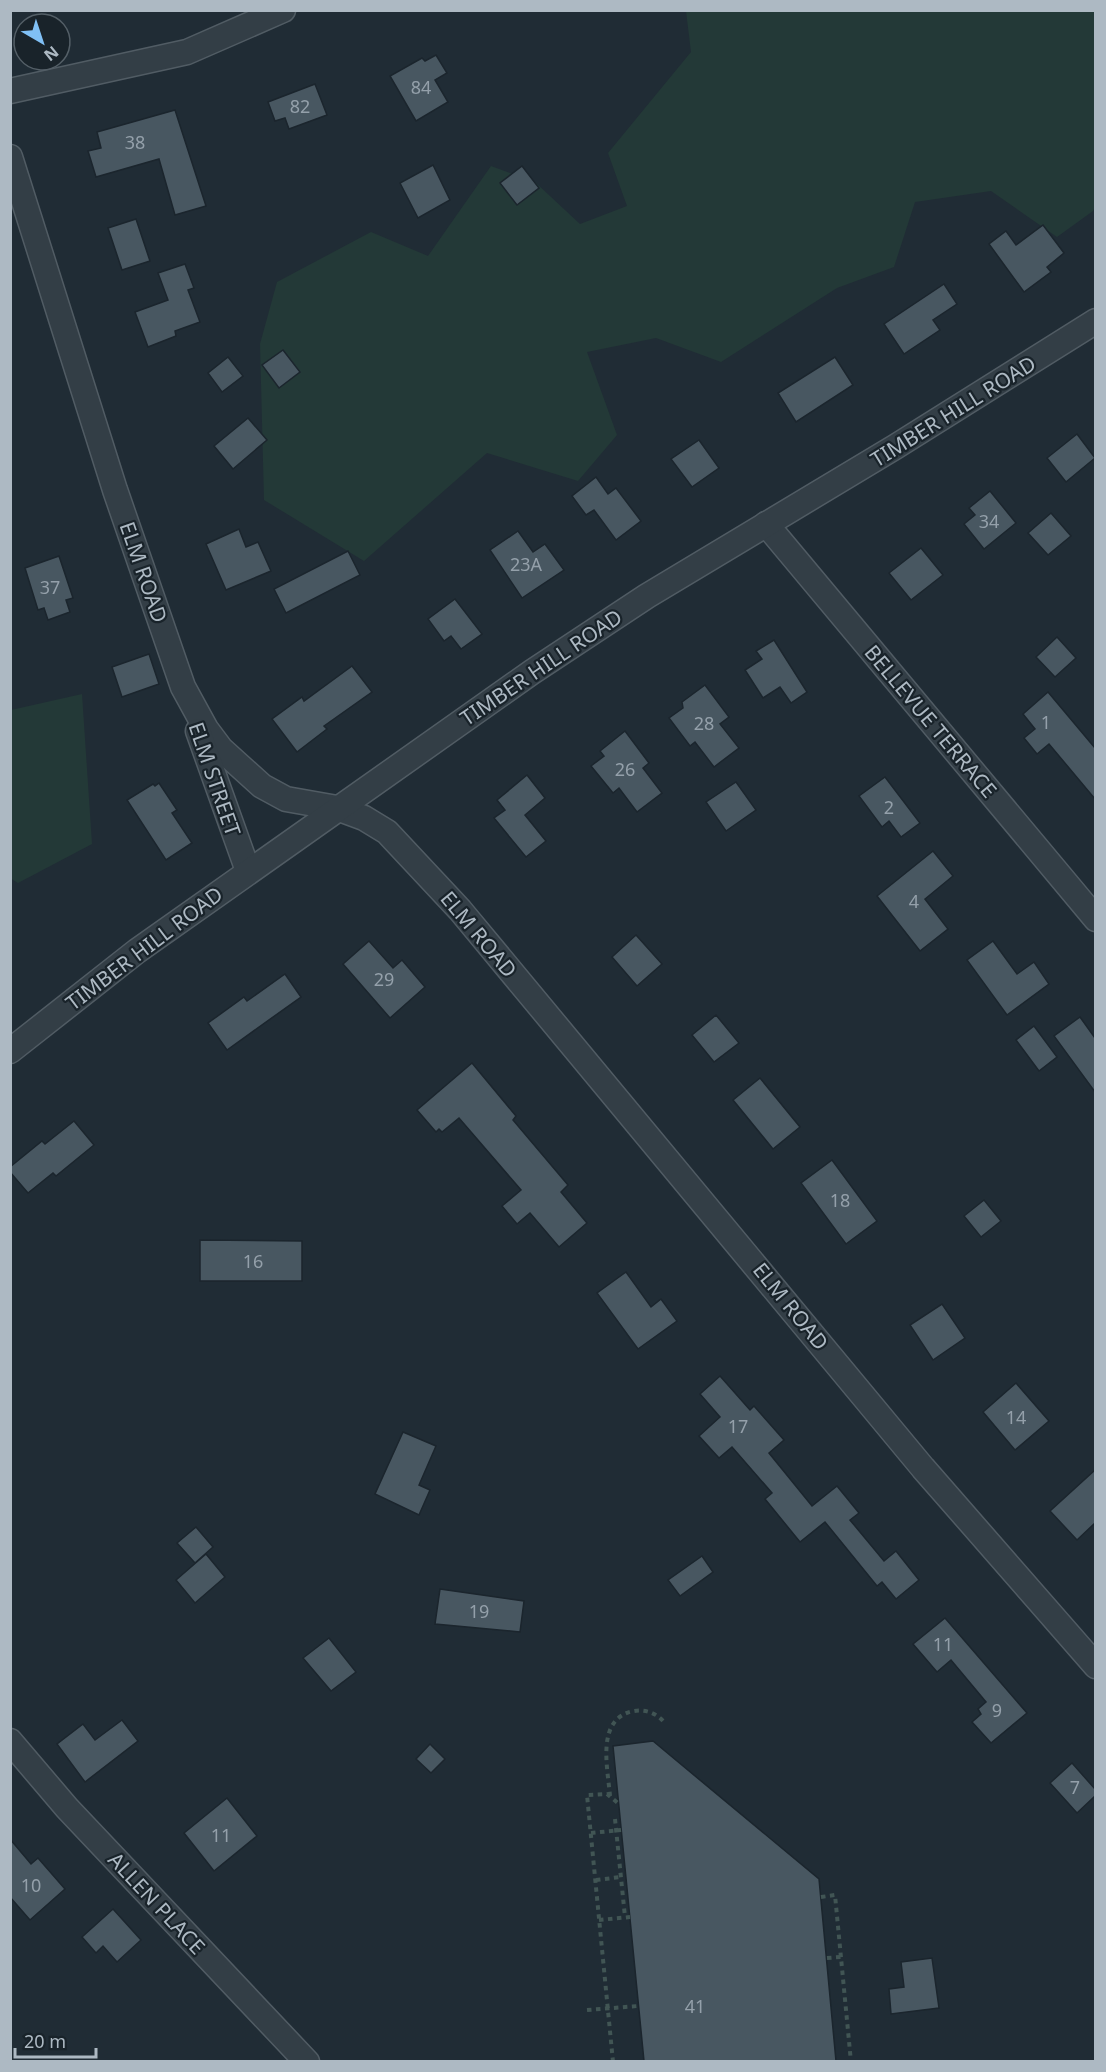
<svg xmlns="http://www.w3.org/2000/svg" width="1106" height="2072" font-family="'Noto Sans',sans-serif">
<rect width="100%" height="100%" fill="#202c35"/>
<g fill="#233937">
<polygon points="686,11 1095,11 1096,205 1093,211 1057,237 991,191 915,202 894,267 837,288 721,362 656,338 587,352 617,435 578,481 487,453 364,561 264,500 260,344 277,282 371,232 428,256 491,166 535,182 580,224 627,206 608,153 691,52"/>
<polygon points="82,694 92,844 18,883 10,878 11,710"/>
</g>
<g fill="#485761" stroke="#1b252d" stroke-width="1.5">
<polygon points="436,55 447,73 435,80 448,102 416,121 390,76 422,58 425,61"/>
<polygon points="315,84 327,115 289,129 285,118 275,121 268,102"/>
<polygon points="175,110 206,206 175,215 159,159 96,177 88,151 101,148 97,132"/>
<polygon points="433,165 450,200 418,218 400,183"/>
<polygon points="522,166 539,188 517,205 500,183"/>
<polygon points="136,219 150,261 122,270 108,228"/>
<polygon points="1043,225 1064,253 1047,267 1051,272 1024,292 989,244 1006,231 1016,245"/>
<polygon points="185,264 194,288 188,290 200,322 175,331 176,336 148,347 135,312 168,300 158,273"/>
<polygon points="944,284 957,304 933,320 940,330 904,354 884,324"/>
<polygon points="283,350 300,372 279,388 262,365"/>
<polygon points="228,357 243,376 222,392 208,373"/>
<polygon points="835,357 853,385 796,422 778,393"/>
<polygon points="248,418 267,440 233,469 214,446"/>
<polygon points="1077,434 1095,458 1066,482 1047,458"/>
<polygon points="699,440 719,468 692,487 671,459"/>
<polygon points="596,477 608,494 616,488 641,521 616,540 594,510 586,515 572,496"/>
<polygon points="990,491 1016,523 984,549 964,524 975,515 969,508"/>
<polygon points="1051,513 1071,536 1048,555 1028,533"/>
<polygon points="239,529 246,547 258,542 271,571 226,590 206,544"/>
<polygon points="518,531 533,552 545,544 564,570 522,598 490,550"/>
<polygon points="921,548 943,575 911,600 889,573"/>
<polygon points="348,551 360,575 286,613 274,589"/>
<polygon points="59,556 73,598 66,600 70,612 48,620 44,608 38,610 25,568"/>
<polygon points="455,599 482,634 461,649 451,636 444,641 428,619"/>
<polygon points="1057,637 1076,658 1055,677 1036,657"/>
<polygon points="774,640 807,692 791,703 780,687 763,698 745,670 762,659 756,651"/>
<polygon points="149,654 159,684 122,697 112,667"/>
<polygon points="352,666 372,692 324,726 327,729 297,752 272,719 302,697 304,701"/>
<polygon points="705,685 729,717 720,724 739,748 714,767 695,742 690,746 669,718 683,708 682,702"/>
<polygon points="1048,692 1095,748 1095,799 1049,744 1037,754 1024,738 1035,729 1023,714"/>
<polygon points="625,731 649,763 643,768 662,793 637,812 619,788 613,793 591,766 604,756 600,751"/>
<polygon points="527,775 545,798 525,815 546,841 526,857 494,818 505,810 497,800"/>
<polygon points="885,777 920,823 901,837 889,821 882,827 859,796"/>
<polygon points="736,782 756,810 726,831 706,802"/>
<polygon points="159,783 177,810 172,813 192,843 166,860 127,800 153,784 155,786"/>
<polygon points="933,851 953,876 925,899 948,929 920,951 877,896"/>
<polygon points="636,935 662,964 637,986 612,957"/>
<polygon points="369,941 393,968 402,960 425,987 390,1018 343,964"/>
<polygon points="993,941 1017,974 1034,962 1049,984 1007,1015 967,960"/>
<polygon points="285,974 301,997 227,1050 208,1023 244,997 247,1001"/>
<polygon points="716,1015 739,1043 714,1062 692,1035"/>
<polygon points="1080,1017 1095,1038 1095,1092 1054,1036"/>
<polygon points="1034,1026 1057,1057 1039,1071 1016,1040"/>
<polygon points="472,1063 516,1116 513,1120 568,1185 561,1192 587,1223 559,1247 530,1213 517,1224 502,1206 521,1190 459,1118 442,1132 439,1129 436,1132 417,1110"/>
<polygon points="760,1078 800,1127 773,1149 733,1100"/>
<polygon points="74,1121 94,1145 56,1176 53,1173 28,1193 10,1172 10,1167 42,1141 45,1144"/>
<polygon points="832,1160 877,1221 846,1244 801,1183"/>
<polygon points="984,1200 1001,1221 981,1237 964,1216"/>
<polygon points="200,1240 302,1241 302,1281 200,1281"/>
<polygon points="626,1272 651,1307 661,1299 677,1321 638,1349 597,1293"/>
<polygon points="942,1304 965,1338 933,1360 910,1325"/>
<polygon points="720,1376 750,1410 754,1406 784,1440 769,1453 812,1506 837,1486 859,1513 850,1520 884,1561 896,1551 919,1580 896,1599 882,1582 877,1586 825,1522 800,1542 765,1499 772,1493 732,1447 719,1458 699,1436 720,1417 700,1394"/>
<polygon points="1016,1383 1049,1421 1015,1450 983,1412"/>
<polygon points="403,1432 436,1446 419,1485 430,1490 419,1515 375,1494"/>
<polygon points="1095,1470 1095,1523 1077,1540 1050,1511"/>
<polygon points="196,1527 213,1547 195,1563 177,1543"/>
<polygon points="206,1554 225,1577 195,1603 176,1580"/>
<polygon points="702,1556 713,1572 680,1596 668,1580"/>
<polygon points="440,1589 524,1601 520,1632 435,1624"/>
<polygon points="945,1618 1027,1713 991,1743 972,1722 981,1714 978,1709 986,1702 951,1660 937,1672 913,1644"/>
<polygon points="329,1638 356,1672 331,1691 303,1658"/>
<polygon points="122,1720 138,1741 85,1782 57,1744 83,1724 95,1740"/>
<polygon points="653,1741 819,1879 836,2061 644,2061 613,1746"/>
<polygon points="430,1744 445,1759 431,1773 416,1759"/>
<polygon points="1072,1763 1095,1789 1095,1796 1077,1813 1050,1783"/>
<polygon points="227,1798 257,1836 214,1871 184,1833"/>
<polygon points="10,1839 31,1864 38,1858 65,1889 30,1920 10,1897"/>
<polygon points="113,1909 141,1940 117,1962 103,1946 96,1953 82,1937"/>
<polygon points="932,1958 939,2008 891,2014 889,1989 904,1987 901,1962"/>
</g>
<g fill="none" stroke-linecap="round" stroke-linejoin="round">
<defs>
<g id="street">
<polyline points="10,91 187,52 283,10"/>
<polyline points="10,157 115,490 183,687 206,729 221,749 262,786 286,799 337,808 364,818 387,832 460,910 923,1468 1096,1666"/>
<polyline points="766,524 1096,919"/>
<polyline points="198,731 248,871"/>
<polyline points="10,1051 137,951 532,672 647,596 895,447 1096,321"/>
<polyline points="10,1741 67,1808 307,2062"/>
</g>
</defs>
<use href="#street" stroke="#515c64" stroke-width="27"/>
<g stroke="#415554" stroke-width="4" stroke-dasharray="4.5 4.5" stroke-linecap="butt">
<path d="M610 1796C608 1769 595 1718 634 1711 645 1709 656 1713 663 1721"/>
<polyline points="615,1819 625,1917"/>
<polyline points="591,1833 621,1830"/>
<polyline points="596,1880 621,1877"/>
<polyline points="821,1897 835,1895 851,2062"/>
<polyline points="599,1920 630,1917"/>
<polyline points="827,1958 841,1957"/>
<polyline points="587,2010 638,2006"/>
<polyline points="613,2062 587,1795 607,1794 619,1804"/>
</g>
<use href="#street" stroke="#333e46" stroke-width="24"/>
</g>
<g text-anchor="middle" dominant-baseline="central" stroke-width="4.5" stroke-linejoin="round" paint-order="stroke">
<g font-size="18" fill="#94a0aa">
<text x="421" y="87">84</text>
<text x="300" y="106">82</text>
<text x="135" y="142">38</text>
<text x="989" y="521">34</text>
<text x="526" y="564">23A</text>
<text x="50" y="587">37</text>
<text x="1046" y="722">1</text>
<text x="704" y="723">28</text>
<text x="625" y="769">26</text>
<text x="889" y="807">2</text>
<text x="914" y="901">4</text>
<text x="384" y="979">29</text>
<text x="840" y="1200">18</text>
<text x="253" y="1261">16</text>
<text x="1016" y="1417">14</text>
<text x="738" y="1426">17</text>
<text x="479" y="1611">19</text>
<text x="943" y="1644">11</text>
<text x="997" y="1710">9</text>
<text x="1075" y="1787">7</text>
<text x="221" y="1835">11</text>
<text x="31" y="1885">10</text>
<text x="695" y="2006">41</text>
</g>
<g font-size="21" fill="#adb9c3" stroke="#19232a">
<text transform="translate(953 411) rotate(-32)">TIMBER HILL ROAD</text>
<text transform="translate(144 572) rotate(71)">ELM ROAD</text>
<text transform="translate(541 667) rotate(-34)">TIMBER HILL ROAD</text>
<text transform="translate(931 721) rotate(50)">BELLEVUE TERRACE</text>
<text transform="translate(215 779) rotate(71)">ELM STREET</text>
<text transform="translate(479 934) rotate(50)">ELM ROAD</text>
<text transform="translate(144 948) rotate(-37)">TIMBER HILL ROAD</text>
<text transform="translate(791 1306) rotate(51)">ELM ROAD</text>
<text transform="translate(157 1903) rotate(47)">ALLEN PLACE</text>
</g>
</g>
<rect width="1106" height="2072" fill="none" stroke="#adb9c3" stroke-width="24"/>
<g transform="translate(42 42) rotate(141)"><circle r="28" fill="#19232a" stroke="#545f67" stroke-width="1.5"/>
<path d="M0-4.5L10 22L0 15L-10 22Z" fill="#80c0f5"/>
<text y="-9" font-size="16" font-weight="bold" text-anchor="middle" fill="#adb9c3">N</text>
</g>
<path d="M15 2048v9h81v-9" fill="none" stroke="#adb9c3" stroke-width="3"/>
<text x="24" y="2048" font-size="18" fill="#adb9c3" stroke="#19232a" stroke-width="4.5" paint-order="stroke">20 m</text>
</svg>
